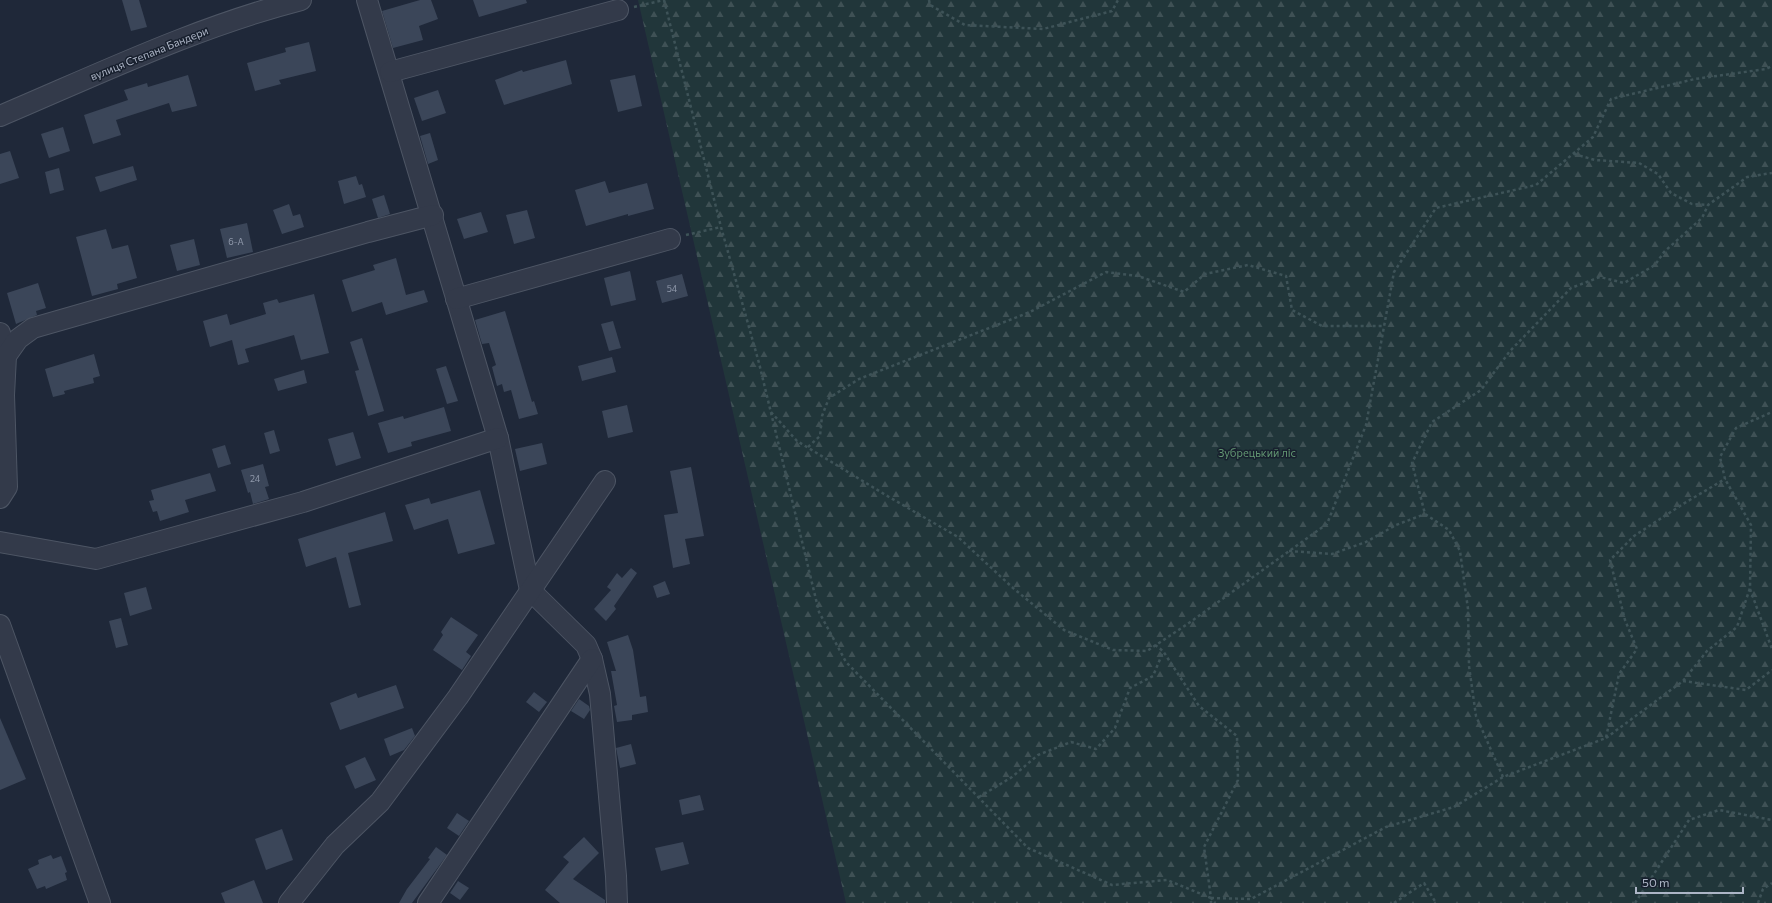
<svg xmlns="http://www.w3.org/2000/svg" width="1772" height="903" font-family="Commissioner,sans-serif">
<defs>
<pattern id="forest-firs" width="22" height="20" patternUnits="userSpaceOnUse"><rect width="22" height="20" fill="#21363a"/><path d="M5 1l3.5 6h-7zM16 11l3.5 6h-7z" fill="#3f5155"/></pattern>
</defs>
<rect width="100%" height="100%" fill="#1f2839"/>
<polygon fill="url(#forest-firs)" points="638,0 1772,0 1772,903 846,903"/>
<g fill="#3b4659">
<polygon points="122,0 139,0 147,27 131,31"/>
<polygon points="420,0 431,0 438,19 419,26 423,40 393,48 382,11"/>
<polygon points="473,0 526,0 527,3 479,17"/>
<polygon points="309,42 316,71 279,80 281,84 255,91 247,63 286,52 285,48"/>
<polygon points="566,60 572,84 504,105 495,80 522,70 523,72"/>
<polygon points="188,75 197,106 172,112 169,103 116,120 121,135 93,144 84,115 128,100 124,90 147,83 148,87"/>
<polygon points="635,75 642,106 618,112 610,80"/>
<polygon points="438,90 446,113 422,121 414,98"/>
<polygon points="63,127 70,151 49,158 41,134"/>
<polygon points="430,133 438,160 428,164 420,136"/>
<polygon points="10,151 19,178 0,184 0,154"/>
<polygon points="133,166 137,180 100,192 95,177"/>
<polygon points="59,168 64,190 50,194 45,172"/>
<polygon points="356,176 359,185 362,184 366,197 344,204 338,181"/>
<polygon points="605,181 609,193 647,183 654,209 628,216 628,214 586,226 575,190"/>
<polygon points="384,195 390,214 378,218 372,199"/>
<polygon points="289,204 293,216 300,214 304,227 282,234 273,210"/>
<polygon points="527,210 535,238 514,244 506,215"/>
<polygon points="481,212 488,232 464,239 457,219"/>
<polygon points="247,223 253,252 227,258 220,229"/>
<polygon points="106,229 112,249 128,245 137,278 117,284 118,289 92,296 76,237"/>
<polygon points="194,239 200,265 177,271 170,245"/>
<polygon points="396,258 406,295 424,290 428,302 386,315 382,302 352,312 342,280 375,270 373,265"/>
<polygon points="630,271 636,300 611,306 604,278"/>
<polygon points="682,274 688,296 662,303 656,281"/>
<polygon points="38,283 46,308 36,311 37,315 16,324 7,293"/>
<polygon points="314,294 329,353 301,360 294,335 245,349 249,362 238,365 232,340 210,347 203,321 227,314 230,325 266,314 263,303 277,299 279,303"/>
<polygon points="505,311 532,402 534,401 538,414 519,419 511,390 504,392 502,384 497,386 492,367 496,365 489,343 482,344 475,320"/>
<polygon points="613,321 621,348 609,351 601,324"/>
<polygon points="362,338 384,411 368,416 355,371 359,370 350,342"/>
<polygon points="94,354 100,376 93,378 94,383 64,391 65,394 53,397 45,369"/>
<polygon points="612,357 616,372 582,381 578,366"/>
<polygon points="446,366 458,401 447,404 436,369"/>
<polygon points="304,370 307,383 278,391 274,379"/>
<polygon points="627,405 633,432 608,438 602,411"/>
<polygon points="444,407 451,431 411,442 412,446 388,453 378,423 403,416 404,419"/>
<polygon points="274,430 280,451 270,454 264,433"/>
<polygon points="353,432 361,458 336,466 328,439"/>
<polygon points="542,443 547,464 520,471 515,449"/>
<polygon points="225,445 231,464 218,468 212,449"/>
<polygon points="263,464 269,486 265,487 269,499 253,504 250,492 248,493 241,470"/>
<polygon points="691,467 704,536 685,539 690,564 673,568 664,515 678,513 670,471"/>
<polygon points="210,473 216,491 185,500 189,512 160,521 157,511 153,512 149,501 154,500 151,490"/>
<polygon points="480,490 495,544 458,554 448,519 414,530 405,505 429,498 431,504"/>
<polygon points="385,512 393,541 348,553 361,605 349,608 336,557 306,567 298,539"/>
<polygon points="631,568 637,573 614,606 616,609 606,621 594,609 611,590 607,587 617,573 622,578"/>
<polygon points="665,581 670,594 657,598 653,586"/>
<polygon points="146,587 152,609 130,616 124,593"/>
<polygon points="451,617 478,635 466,652 471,656 462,670 433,650 443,635 441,632"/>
<polygon points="121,618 128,645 116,648 109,621"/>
<polygon points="628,635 633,650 640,697 646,696 648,712 632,715 632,720 617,722 614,706 617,705 611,671 616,671 607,642"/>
<polygon points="396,685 404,708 340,730 330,703 356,693 358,698"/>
<polygon points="534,692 547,702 539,712 526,702"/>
<polygon points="579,699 589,706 590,710 584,719 571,711"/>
<polygon points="0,718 26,779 0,790"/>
<polygon points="412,728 415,736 404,750 390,756 384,739"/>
<polygon points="631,744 636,764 620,768 616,748"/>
<polygon points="365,757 376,780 355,789 345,766"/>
<polygon points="700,795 704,810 682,815 679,800"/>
<polygon points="457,813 469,821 459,836 447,828"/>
<polygon points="282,829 293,860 266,870 255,839"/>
<polygon points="584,837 599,853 573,879 605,900 605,903 560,903 545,890 569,862 563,857"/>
<polygon points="683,842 689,864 661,871 655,848"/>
<polygon points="436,847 447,855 439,866 412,903 399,903 407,889 430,859 428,858"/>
<polygon points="51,855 53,859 61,856 67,872 65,873 67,880 46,889 45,886 37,889 28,869 39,864 38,860"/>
<polygon points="254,880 263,903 225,903 221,893"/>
<polygon points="458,881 469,888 460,900 450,893"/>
</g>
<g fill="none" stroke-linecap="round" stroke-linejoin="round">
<defs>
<g id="minor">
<polyline points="367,0 498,438 530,590 586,645 592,659 600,694 616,876 617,903"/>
<polyline points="390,72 618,10"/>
<path d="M0 116C99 74 196 27 301 0"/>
<polyline points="456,299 670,239"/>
<polyline points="0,333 6,356"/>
<polyline points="0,498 7,487 4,395 6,356 18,339 33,328 368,232 433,215"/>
<polyline points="0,542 96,559 303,502 498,438"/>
<polyline points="0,625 100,903"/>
<polyline points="289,903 335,845 380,802 458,697 605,481"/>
<polyline points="428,903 592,659"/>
</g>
</defs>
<use href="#minor" stroke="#4d5564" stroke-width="22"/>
<g stroke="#3e5358" stroke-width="2.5" stroke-dasharray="3 3" stroke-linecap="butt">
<polyline points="664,0 721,227 759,363 819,612 846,662 1028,848 1112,885 1167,880 1211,898 1211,903"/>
<polyline points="929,0 930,5 965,25 1043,29 1112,11 1118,0"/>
<polyline points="634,7 664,0"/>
<polyline points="1574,154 1595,160 1639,163 1658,174 1671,193 1692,204 1708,205"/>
<polyline points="686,235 721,227"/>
<polyline points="771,412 797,441 889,497 958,537 1013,588 1064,630 1113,650 1147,651 1186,625 1327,524 1366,425 1394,272 1436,208 1536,185 1593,137 1611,99 1695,79 1766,69 1772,66"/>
<polyline points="808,447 820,436 822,416 829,398 859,379 1030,312 1106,272 1138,276 1184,292 1205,274 1248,265 1286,276 1292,310 1322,326 1384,326"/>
<polyline points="1289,551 1332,554 1366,542 1396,525 1425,514"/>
<polyline points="1750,589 1772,649"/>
<polyline points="1155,645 1163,651 1199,706 1237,736 1238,780 1204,847 1211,898 1215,903"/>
<polyline points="1683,681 1746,690 1772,670"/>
<polyline points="1606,738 1683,681 1707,651 1737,627 1750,588 1751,525 1725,479"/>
<polyline points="1503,777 1476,716 1469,666 1468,609 1460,551 1449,530 1425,514 1412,463 1432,422 1481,390 1510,351 1571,288 1600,277 1624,283 1655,265 1664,252 1702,218 1708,205 1747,177 1772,173"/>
<polyline points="979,797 1012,777 1038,755 1071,742 1096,749 1115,728 1130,688 1153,676 1163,652"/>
<polyline points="1211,898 1251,899 1386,827 1454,807 1503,777 1606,738 1619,674 1637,649 1625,620 1610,560 1634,536 1683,504 1725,479 1720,457 1736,428 1772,412"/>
<polyline points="1394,903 1424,883 1436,903"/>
<polyline points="1635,903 1689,820 1719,810 1772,820"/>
<polyline points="1758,903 1763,889 1772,883"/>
</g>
<use href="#minor" stroke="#333a4a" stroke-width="20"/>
</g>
<g text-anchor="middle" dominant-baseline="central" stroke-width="3" stroke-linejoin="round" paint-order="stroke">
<g font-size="9" fill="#9099ab">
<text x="236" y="241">6-А</text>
<text x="672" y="288">54</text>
<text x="255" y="478">24</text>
</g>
<g font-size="11" fill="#adb5c6" stroke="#18202e">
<text transform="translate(149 53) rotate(-22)">вулиця Степана Бандери</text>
</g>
<g font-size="11" fill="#639873" stroke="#18202e">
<text x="1257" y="452">Зубрецький ліс</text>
</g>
</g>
<path d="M1636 887v6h107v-6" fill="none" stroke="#adb5c6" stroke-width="2"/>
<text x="1642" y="887" font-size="12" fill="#adb5c6" stroke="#18202e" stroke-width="3" paint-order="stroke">50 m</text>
</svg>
